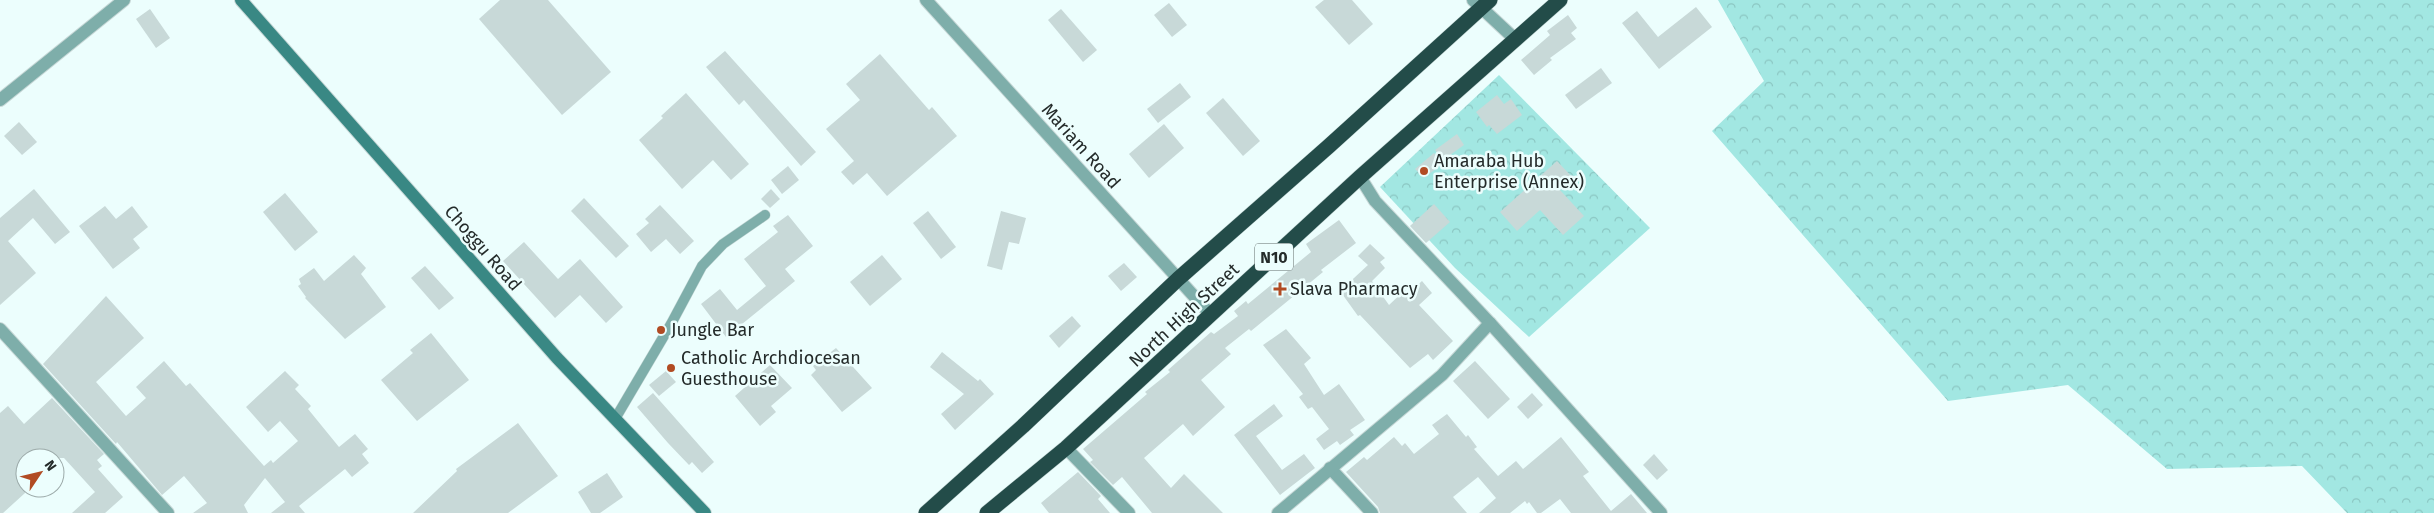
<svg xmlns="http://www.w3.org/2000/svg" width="2434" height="513" font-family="'Fira Sans',sans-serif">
<defs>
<pattern id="forest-crowns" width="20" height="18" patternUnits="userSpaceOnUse" patternTransform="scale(1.25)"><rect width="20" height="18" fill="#a2e7e2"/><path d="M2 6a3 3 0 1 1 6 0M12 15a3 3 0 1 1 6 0" fill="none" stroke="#8bc6c2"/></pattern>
</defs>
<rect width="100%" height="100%" fill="#ecfefd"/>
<g fill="url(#forest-crowns)">
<polygon points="1718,0 2434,0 2434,513 2347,513 2302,466 2167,469 2068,385 1948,401 1712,131 1764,81"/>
<polygon points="1499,75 1650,228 1529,337 1455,268 1380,187"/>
</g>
<g fill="#c8d9d8">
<polygon points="500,0 548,0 611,72 562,115 479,19"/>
<polygon points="1324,0 1352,0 1373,24 1349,45 1315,7"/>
<polygon points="1169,3 1187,25 1172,37 1154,15"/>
<polygon points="1696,7 1712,27 1659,69 1622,23 1637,11 1658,37"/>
<polygon points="150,9 170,38 156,48 136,19"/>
<polygon points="1061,9 1097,50 1083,62 1048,20"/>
<polygon points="1568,15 1577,28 1571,33 1576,39 1550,58 1552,60 1534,75 1521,60 1550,35 1547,31"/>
<polygon points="725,51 816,152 801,166 744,100 739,105 706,67"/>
<polygon points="880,54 929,110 932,107 957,136 887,196 867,173 853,185 841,172 854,161 826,129 860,100 846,84"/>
<polygon points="1601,68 1612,83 1576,109 1565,95"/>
<polygon points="1180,83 1191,97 1158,123 1147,109"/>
<polygon points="686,93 749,164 731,180 713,160 682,189 639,140 663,118 661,116"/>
<polygon points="1497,95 1504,104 1511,99 1522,115 1497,134 1489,125 1487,127 1476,112"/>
<polygon points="1223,98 1260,141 1243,156 1206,113"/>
<polygon points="19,122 37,142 22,155 4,136"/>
<polygon points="1164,124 1184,148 1149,178 1129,154"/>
<polygon points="1457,134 1464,145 1443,160 1435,150"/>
<polygon points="1434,153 1442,164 1424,178 1415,169"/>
<polygon points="1557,161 1573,178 1560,190 1584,216 1563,235 1540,210 1517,231 1500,212"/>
<polygon points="788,166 799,180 782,194 771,180"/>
<polygon points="34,189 70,232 55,244 33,218 8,241 36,273 0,305 0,218"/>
<polygon points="771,189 780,199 770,208 761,199"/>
<polygon points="285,193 318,232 295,251 263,212"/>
<polygon points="584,198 629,246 616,258 571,211"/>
<polygon points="1434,204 1450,222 1426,243 1410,226"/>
<polygon points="660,205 694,241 680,254 666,239 651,252 636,234 649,223 645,219"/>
<polygon points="105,206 116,219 132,206 148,227 133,239 140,248 113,269 79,226"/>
<polygon points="928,211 956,247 941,259 913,223"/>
<polygon points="1001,211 1026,218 1019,244 1009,242 1002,270 987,266"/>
<polygon points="788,215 813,246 785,269 795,281 726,337 701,304 720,289 737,310 766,286 744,259 778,232 773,226"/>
<polygon points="1339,220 1356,243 1321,270 1323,272 1251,331 1249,329 1225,348 1231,354 1201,380 1225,407 1193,436 1183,424 1144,458 1171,488 1184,474 1223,513 1152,513 1122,477 1113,485 1090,462 1093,460 1083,449 1147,394 1145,392 1170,372 1168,370 1211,332 1214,334 1238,316 1234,311 1246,301 1248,304 1311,252 1306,244"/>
<polygon points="524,242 558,279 580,259 623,307 606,323 580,295 555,318 503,261"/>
<polygon points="1370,244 1385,258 1380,262 1385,268 1372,281 1389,305 1405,290 1409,293 1422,281 1432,293 1419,305 1453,341 1433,360 1428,354 1410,368 1360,315 1358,316 1340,291 1368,265 1358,256"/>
<polygon points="354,255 366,268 361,274 386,307 345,339 305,298 306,297 298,286 301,284 299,279 314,268 324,281"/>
<polygon points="882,255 902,279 870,306 850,282"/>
<polygon points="1124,263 1137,277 1121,291 1108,276"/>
<polygon points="425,266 454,298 439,310 411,278"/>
<polygon points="106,296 144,338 96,382 126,416 146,398 136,387 164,361 186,386 190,383 264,466 271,460 273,463 298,441 280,421 268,432 246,407 285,371 299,385 295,389 311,406 308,409 339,447 355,434 368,449 362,454 369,463 352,477 345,469 299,506 305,513 271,513 285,502 265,478 244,505 248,513 193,513 207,503 184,476 162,495 117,442 116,444 43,364"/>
<polygon points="1072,316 1081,326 1059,348 1049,336"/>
<polygon points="1286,329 1311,358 1304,364 1324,395 1339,384 1365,420 1350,430 1354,435 1340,445 1337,441 1324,450 1316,439 1329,429 1312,407 1308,409 1299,397 1303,394 1263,345"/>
<polygon points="431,333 469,380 417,421 381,380 413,353 410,350"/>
<polygon points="836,348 872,388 842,412 811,375 816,370 813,366"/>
<polygon points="942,352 978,381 980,379 994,394 955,430 941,414 964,394 930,367"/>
<polygon points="1475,361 1510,399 1488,419 1453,381"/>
<polygon points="770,365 792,388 771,406 776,412 760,426 735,396"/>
<polygon points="666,371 676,382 659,396 649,385"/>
<polygon points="653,393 714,462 702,473 692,462 689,465 668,443 637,407"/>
<polygon points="1532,393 1543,405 1528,419 1517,407"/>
<polygon points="52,398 104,454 97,460 102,466 98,469 123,497 105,513 72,513 95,492 64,458 25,458 25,493 3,513 0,513 0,413 8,406 24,424"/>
<polygon points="1274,404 1283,416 1256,436 1282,470 1304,454 1315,468 1280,495 1234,435"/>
<polygon points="1447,414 1466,437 1468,435 1477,447 1474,449 1498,476 1516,461 1523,469 1561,437 1589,472 1583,476 1611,511 1631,494 1647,513 1571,513 1560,499 1541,513 1537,513 1529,502 1527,504 1525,501 1510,513 1479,513 1496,498 1478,477 1453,497 1467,513 1380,513 1378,507 1346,472 1364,457 1367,460 1394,437 1402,446 1405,443 1414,454 1439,434 1432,425"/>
<polygon points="518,423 558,476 508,513 413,513 457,471 456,469"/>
<polygon points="1654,454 1668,470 1657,480 1643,465"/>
<polygon points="1078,472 1101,496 1098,499 1110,513 1049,513 1041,503"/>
<polygon points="607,473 623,497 600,513 591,513 578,492"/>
</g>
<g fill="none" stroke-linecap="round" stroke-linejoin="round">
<defs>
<polyline id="lane" points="615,419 671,324 702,266 723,244 765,215"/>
<g id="street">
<polyline points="926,0 1211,315"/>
<polyline points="1473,0 1516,40"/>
<polyline points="0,100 124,0"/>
<polyline points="1360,177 1375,201 1490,323 1661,513"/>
<polyline points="0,329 168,513"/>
<polyline points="1066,448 1129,513"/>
<polyline points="1330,468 1372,513"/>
<polyline points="1278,513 1442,375 1490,323"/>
</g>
<polyline id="secondary" points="241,0 557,358 705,513"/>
<g id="highway">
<polyline points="926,513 1023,426 1178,279 1329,146 1490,0"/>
<polyline points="987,513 1066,448 1360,177 1560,0"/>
</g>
</defs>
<use href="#lane" stroke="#c8d8d7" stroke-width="11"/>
<use href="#street" stroke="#c8d8d7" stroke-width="14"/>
<use href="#secondary" stroke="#c8d8d7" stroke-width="14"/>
<use href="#highway" stroke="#c8d8d7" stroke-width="16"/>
<use href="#lane" stroke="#7eaeaa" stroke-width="10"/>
<use href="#street" stroke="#7eaeaa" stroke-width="12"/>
<use href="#secondary" stroke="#398884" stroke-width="12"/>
<use href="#highway" stroke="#234c49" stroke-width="15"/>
</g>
<g fill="#b14b23" stroke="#ecfefd" stroke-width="2">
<circle cx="1424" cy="171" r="5"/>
<path d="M1277.5 281.5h5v5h5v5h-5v5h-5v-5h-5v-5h5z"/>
<circle cx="661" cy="330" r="5"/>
<circle cx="671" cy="368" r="5"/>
</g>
<g text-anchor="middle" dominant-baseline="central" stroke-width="5" stroke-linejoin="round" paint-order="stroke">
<rect fill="#ecfefd" stroke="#606a69" stroke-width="1" x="1255" y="243.5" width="38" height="27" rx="4"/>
<g font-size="16" font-weight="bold" fill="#242b2a">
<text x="1274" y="257">N10</text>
</g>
<g font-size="18" fill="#242b2a" stroke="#ecfefd">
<text transform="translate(1081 146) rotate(48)">Mariam Road</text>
<text transform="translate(483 248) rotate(49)">Choggu Road</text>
<text transform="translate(1184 315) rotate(-43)">North High Street</text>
</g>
<g font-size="18" fill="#242b2a" stroke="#ecfefd" text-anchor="start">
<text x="1434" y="161">Amaraba Hub<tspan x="1434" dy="21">Enterprise (Annex)</tspan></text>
<text x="1290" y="289">Slava Pharmacy</text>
<text x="671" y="330">Jungle Bar</text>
<text x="681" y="358">Catholic Archdiocesan<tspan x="681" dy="21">Guesthouse</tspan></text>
</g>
</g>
<g transform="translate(40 473) rotate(55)"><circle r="24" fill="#ecfefd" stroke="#9caaa9"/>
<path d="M0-4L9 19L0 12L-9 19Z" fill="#b14b23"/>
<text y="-8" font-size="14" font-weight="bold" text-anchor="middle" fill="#242b2a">N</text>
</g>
</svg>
